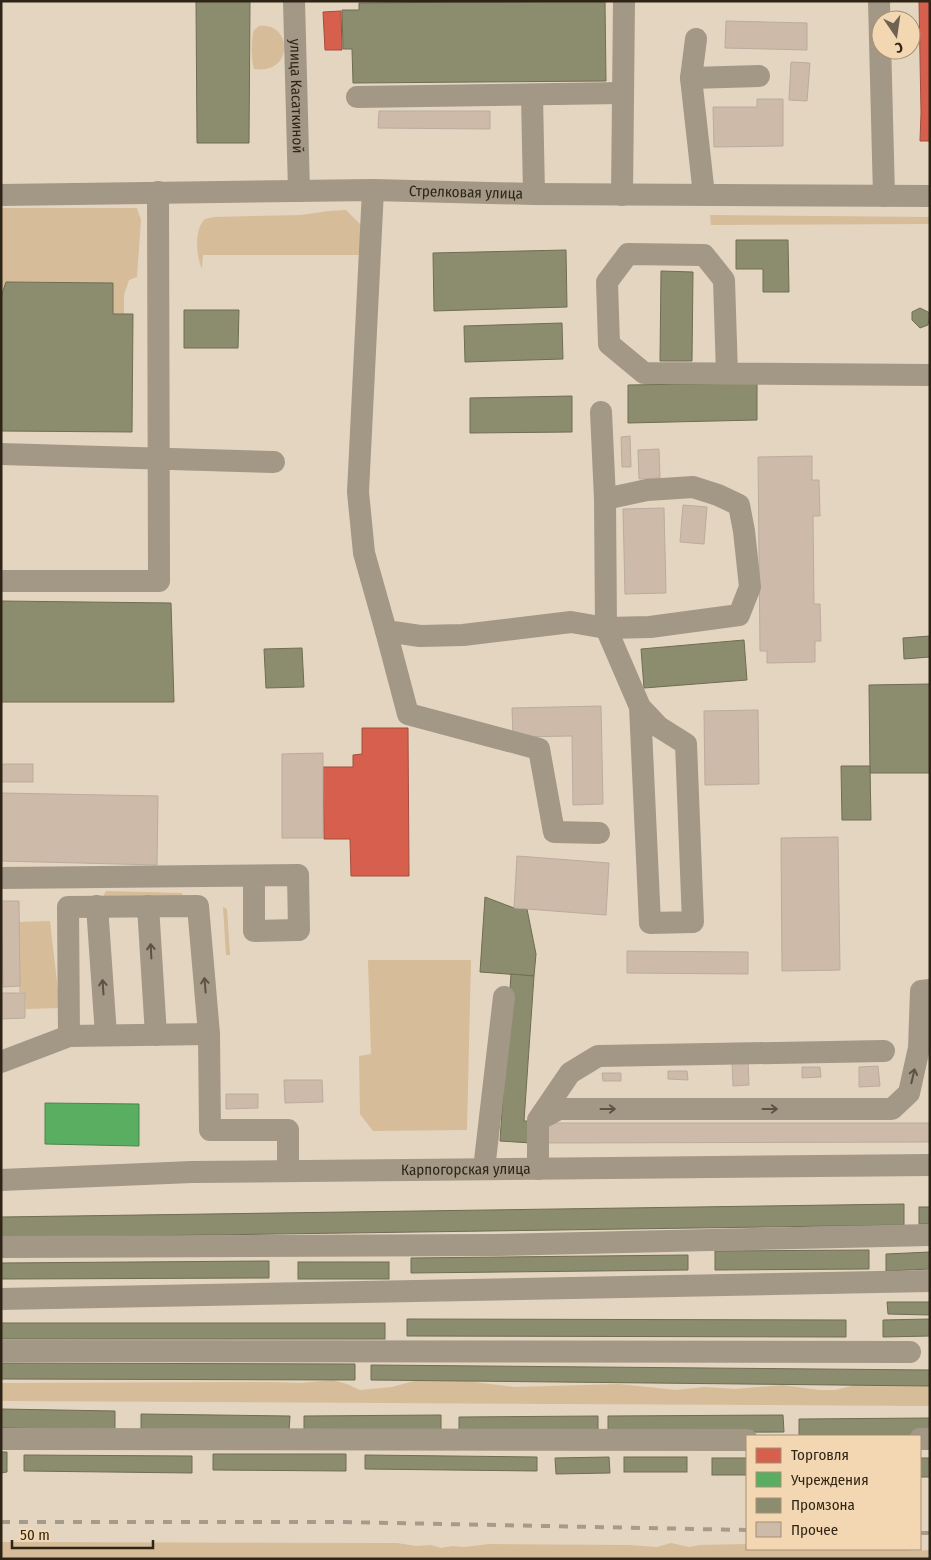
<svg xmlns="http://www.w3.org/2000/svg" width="931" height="1560" font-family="'Fira Sans Condensed',sans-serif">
<rect width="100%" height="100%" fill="#e4d5c1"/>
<g fill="#d6bc98">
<path d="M259 26C293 22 294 75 254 69 251 60 251 38 254 30Z"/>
<polygon points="1,208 137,208 141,220 137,277 129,280 124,295 124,314 113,314 112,283 7,282 1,302"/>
<path d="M346 210 361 225 363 255H203L202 269C196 256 194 229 205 219L214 217 301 215 329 211Z"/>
<polygon points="710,215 930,217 930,224 711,225"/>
<polygon points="106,891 182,893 185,901 100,902"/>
<polygon points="223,907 227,909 230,955 226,955"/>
<polygon points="50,921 60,1008 26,1009 25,993 19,992 19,922"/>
<polygon points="368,960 471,960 467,1130 373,1131 360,1114 359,1056 371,1054"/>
<polygon points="421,1379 451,1379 515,1387 619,1384 676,1390 705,1387 735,1389 783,1385 819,1390 835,1390 864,1383 930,1383 930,1406 1,1401 1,1383 8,1383 270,1382 301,1383 332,1380 347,1384 360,1390 392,1387"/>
<polygon points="1,1542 397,1543 416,1546 431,1545 441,1548 452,1546 464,1547 490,1544 629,1545 657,1547 671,1543 689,1547 700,1545 747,1544 747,1549 765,1550 781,1549 897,1549 915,1551 930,1550 930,1559 1,1559"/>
</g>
<g fill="#d6604d" stroke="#a44e3c">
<polygon points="919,1 930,1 930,141 920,141 921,113"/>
<polygon points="341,11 342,50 325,50 323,12"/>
<polygon points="362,728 408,728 409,876 351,876 350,839 324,839 323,767 353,767 353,755 362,754"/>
</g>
<polygon fill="#5aae61" stroke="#4d854a" points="45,1103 139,1104 139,1146 45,1144"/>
<g fill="#8c8c6e" stroke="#706d54">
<polygon points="196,1 250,1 249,143 197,143"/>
<polygon points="605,1 606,81 353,83 352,49 343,49 342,10 359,10 359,3"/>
<polygon points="736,240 788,240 789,292 763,292 763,269 736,269"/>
<polygon points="566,250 567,307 434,311 433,253"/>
<polygon points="661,271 693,272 692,361 660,361"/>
<polygon points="6,282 113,283 113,314 133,314 132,432 1,431 1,297"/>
<polygon points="920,308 930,313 928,325 920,328 912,320 912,312"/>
<polygon points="184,310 239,310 238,348 184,348"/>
<polygon points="562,323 563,359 465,362 464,326"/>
<polygon points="757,383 757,420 628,423 628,385"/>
<polygon points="572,396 572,432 470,433 470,398"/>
<polygon points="1,601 171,603 174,702 1,702"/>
<polygon points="930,636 930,657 904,659 903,638"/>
<polygon points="744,640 747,680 644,688 641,649"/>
<polygon points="302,648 304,687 266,688 264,649"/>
<polygon points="930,684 930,773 870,773 869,685"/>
<polygon points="841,766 870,766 871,820 842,820"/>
<polygon points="485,897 514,908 527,909 536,954 534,976 480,972"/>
<polygon points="511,974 534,976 524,1121 532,1121 531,1143 500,1141"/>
<polygon points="904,1204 904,1225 1,1238 1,1217"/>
<rect x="919" y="1207" width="11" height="17"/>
<polygon points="869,1250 869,1269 715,1270 715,1251"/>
<polygon points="930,1252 930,1269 886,1271 886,1254"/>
<polygon points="688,1255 688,1270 411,1273 411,1258"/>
<polygon points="269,1261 269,1278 1,1279 1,1263"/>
<rect x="298" y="1262" width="91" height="17"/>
<polygon points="887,1302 930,1302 930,1315 888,1314"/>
<polygon points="407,1319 846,1320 846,1337 407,1336"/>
<polygon points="930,1319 930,1336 883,1337 883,1320"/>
<rect x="1" y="1323" width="384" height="16"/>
<polygon points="1,1363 355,1364 355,1380 1,1379"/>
<polygon points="371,1365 930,1370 930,1386 371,1380"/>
<polygon points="1,1409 115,1411 115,1430 1,1428"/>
<polygon points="141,1414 290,1416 289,1431 141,1429"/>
<polygon points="441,1415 441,1431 304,1432 304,1416"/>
<polygon points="783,1415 784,1432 608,1433 608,1416"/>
<polygon points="598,1416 598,1432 459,1433 459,1417"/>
<polygon points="930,1418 930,1435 799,1435 799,1419"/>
<polygon points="1,1452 7,1452 7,1472 1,1473"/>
<polygon points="213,1454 346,1454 346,1471 213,1470"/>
<polygon points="24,1455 192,1456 192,1473 24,1471"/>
<polygon points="365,1455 537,1457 537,1471 365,1469"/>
<polygon points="609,1457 610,1473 556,1474 555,1458"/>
<rect x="624" y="1457" width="63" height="15"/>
<rect x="712" y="1458" width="35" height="17"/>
<rect x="920" y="1458" width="10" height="19"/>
</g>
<g fill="#cdbaa8" stroke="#baac9e">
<polygon points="726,21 807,23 807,50 725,48"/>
<polygon points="791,62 810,63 807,101 789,100"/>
<polygon points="757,99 783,99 783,146 714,147 713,107 757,107"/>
<polygon points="379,111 490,111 490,129 378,128"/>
<polygon points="630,436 631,467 622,467 621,437"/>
<polygon points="659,449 660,478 639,479 638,450"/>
<polygon points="812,456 812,480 819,480 820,516 813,516 814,604 820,604 821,641 815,641 815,662 767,663 767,651 760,651 758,457"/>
<polygon points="683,505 707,507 704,544 680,542"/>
<polygon points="664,508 666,593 625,594 623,509"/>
<polygon points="601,706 603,804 573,805 572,736 513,737 512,708"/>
<polygon points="758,710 759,784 705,785 704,711"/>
<polygon points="323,753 323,838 282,838 282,754"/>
<rect x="1" y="764" width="32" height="18"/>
<polygon points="1,793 158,796 157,865 1,861"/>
<polygon points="838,837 840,970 782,971 781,838"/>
<polygon points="517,856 609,863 606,915 514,908"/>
<polygon points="1,901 19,901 20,986 3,987"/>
<polygon points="627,951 748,952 748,974 627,973"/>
<polygon points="1,993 25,993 25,1018 1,1019"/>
<polygon points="732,1061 748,1063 749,1085 733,1086"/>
<polygon points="878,1066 880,1086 859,1087 859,1067"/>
<polygon points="802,1067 820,1067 821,1077 802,1078"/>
<polygon points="668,1071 687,1071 688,1080 668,1079"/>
<polygon points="602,1073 621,1073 621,1081 603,1081"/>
<polygon points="284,1080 322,1080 323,1102 285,1103"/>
<polygon points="226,1094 258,1094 258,1108 226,1109"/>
<polygon points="541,1123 930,1123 930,1142 541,1143"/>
</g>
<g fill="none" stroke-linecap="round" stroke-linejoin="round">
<g stroke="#a39786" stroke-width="22">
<path id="s1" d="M294 1 299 191"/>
<polyline points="879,1 884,196"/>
<polyline points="696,39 691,78 704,195"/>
<polyline points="691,78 759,76"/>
<polyline points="532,95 534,194"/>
<polyline points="357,97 622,93"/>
<polyline points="373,190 358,492 364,553 386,631 420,636 463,635 571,622 606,628 650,627 739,615 750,587 744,531 739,505 718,495 693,487 647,490 605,499"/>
<path id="s2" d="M1 195 373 190 534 194 930 196"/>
<polyline points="622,195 624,1"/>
<polyline points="727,374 724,280 704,255 628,254 607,282 609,344 644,373 930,375"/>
<polyline points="601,412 605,499 606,628 640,707 650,923 693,922 686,744 659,727 640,707"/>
<polyline points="1,454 274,462"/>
<polyline points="1,581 159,581 158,192"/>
<polyline points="386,631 408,714 539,749 554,832 599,833"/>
<polyline points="1,878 298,875 299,930 254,931 254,876"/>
<polyline points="97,906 106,1035"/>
<polyline points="148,906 156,1035"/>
<polyline points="69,1036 68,907 198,906 209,1034 210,1130 288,1130 288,1171"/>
<polyline points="1,1062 69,1036 209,1034"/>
<polyline points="540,1117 570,1073 598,1056 884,1051"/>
<polyline points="484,1169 504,997"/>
<polyline points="538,1169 538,1120 559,1109 892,1109 909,1093 919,1048 921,991 930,990"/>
<path id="s3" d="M1 1180 192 1172 930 1165"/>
<polyline points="1,1247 494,1245 930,1235"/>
<polyline points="1,1299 930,1281"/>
<polyline points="1,1351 910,1352"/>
<polyline points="1,1439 747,1440"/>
<polyline points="920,1439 930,1439"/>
</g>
<g stroke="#a69a8a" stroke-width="4" stroke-dasharray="9 9" stroke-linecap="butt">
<polyline points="1,1522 342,1522 747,1530"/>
<polyline points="920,1533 930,1533"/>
</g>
</g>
<defs><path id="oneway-shaft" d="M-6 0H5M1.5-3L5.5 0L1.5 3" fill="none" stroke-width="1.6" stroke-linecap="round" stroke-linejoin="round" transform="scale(1.25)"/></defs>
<g stroke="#5d5343">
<use href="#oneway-shaft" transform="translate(151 951) rotate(-93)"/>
<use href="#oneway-shaft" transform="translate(205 985) rotate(-95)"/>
<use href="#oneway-shaft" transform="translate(103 987) rotate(-94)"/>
<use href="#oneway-shaft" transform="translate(913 1076) rotate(-77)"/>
<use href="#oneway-shaft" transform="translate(608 1109)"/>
<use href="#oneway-shaft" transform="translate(770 1109)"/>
</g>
<g text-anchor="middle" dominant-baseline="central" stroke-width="5" stroke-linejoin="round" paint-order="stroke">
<g font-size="15" fill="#2f2516" stroke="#f3d7b2">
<text stroke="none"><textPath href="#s1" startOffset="95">улица Касаткиной</textPath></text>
<text stroke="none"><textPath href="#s2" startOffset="465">Стрелковая улица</textPath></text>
<text stroke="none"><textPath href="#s3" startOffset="465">Карпогорская улица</textPath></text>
</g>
</g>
<rect width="931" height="1560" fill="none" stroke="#2f2516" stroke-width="5"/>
<rect x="746" y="1435" width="175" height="115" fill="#f3d7b2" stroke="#a59074"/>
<rect x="756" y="1448" width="25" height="15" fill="#d6604d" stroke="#a59074"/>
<text x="791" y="1460" font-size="15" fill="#2f2516">Торговля</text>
<rect x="756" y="1472" width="25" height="15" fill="#5aae61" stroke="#a59074"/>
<text x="791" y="1485" font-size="15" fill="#2f2516">Учреждения</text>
<rect x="756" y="1498" width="25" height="15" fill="#8c8c6e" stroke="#a59074"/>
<text x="791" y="1510" font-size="15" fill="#2f2516">Промзона</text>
<rect x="756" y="1522" width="25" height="15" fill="#cdbaa8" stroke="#a59074"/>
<text x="791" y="1535" font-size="15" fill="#2f2516">Прочее</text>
<g transform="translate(896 35) rotate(167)"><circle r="24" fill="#f3d7b2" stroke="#a59074"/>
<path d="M0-4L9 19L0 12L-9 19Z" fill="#6e6352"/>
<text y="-8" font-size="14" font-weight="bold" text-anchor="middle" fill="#2f2516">С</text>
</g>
<path d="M12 1540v8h141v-8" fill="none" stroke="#2f2516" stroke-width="2.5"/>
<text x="20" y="1540" font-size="15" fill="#2f2516" stroke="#f3d7b2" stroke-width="4" paint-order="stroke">50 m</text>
</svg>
